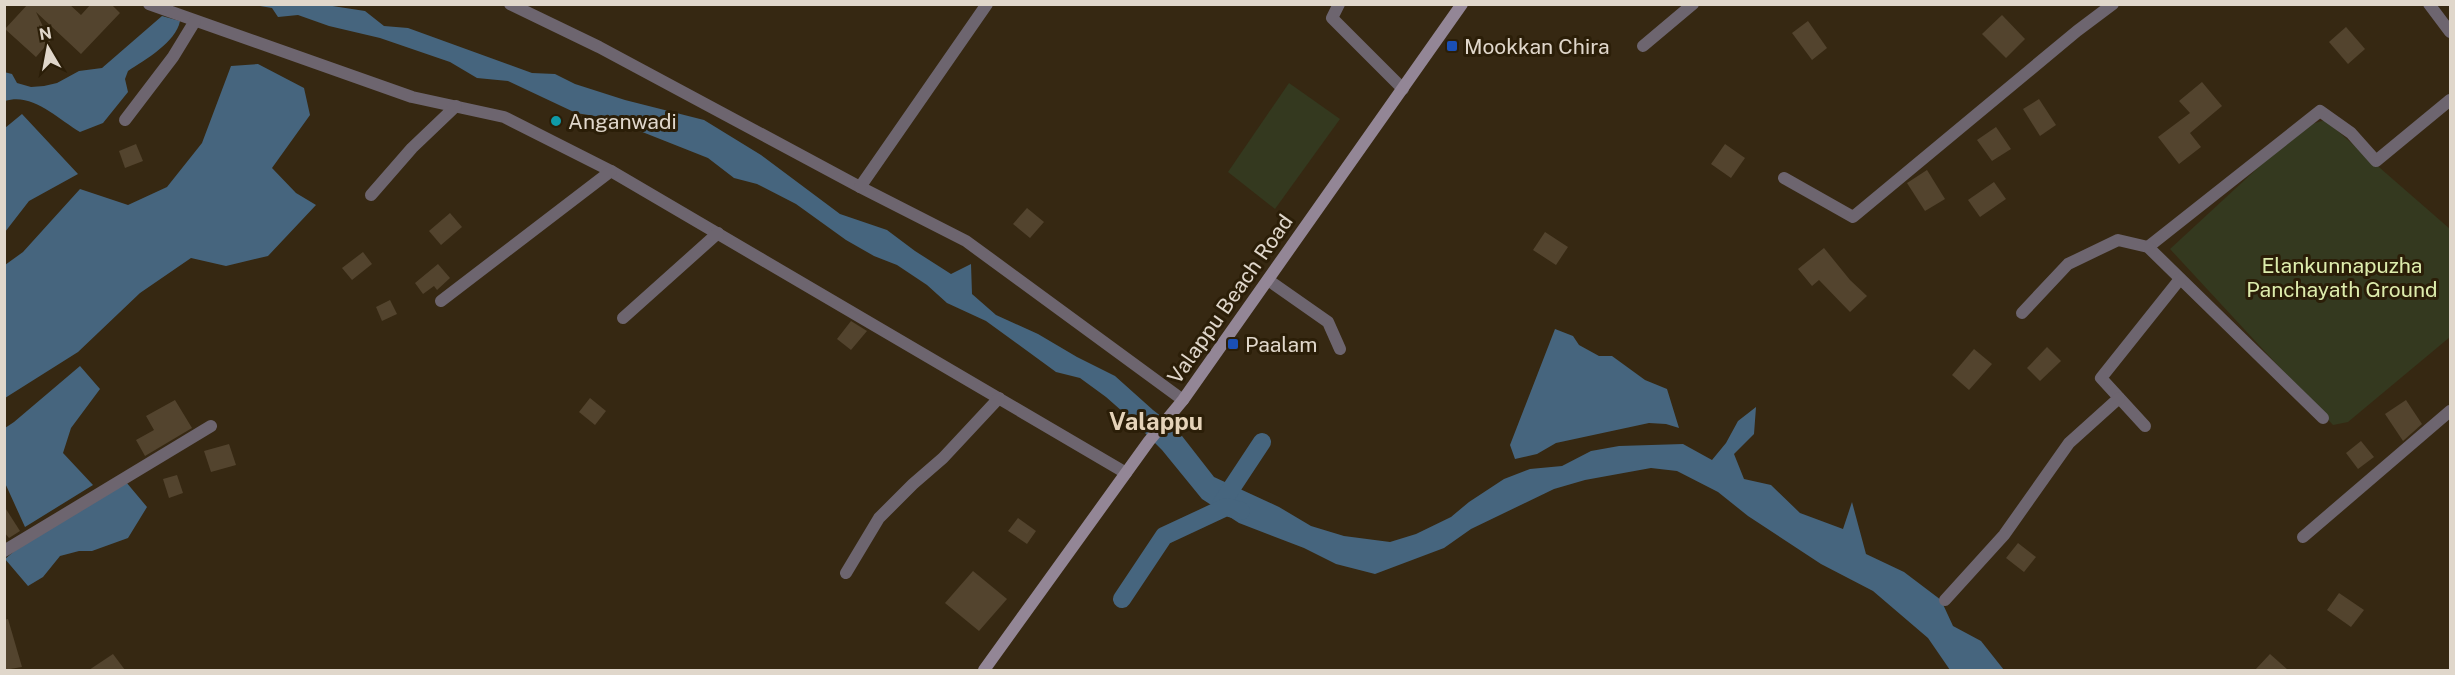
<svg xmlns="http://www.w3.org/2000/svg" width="2455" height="675" font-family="'Public Sans',sans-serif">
<rect width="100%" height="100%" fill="#362812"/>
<g fill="#34391f">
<polygon points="1289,83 1340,119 1275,209 1228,172"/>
<polygon points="2325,120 2450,229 2450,337 2348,422 2333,425 2170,249 2302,127"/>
</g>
<g fill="#46657e">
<polygon points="254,5 326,5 365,11 384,26 408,28 532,73 555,74 575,84 625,100 704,120 761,155 840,214 887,230 915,251 951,274 971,264 972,294 996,315 1038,334 1077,357 1115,376 1153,410 1175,427 1214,477 1279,507 1311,526 1344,536 1390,542 1416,534 1451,517 1469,502 1504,479 1530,469 1562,466 1591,451 1619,446 1683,444 1712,460 1726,443 1738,421 1756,407 1754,434 1734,454 1744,479 1771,485 1800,513 1843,529 1852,502 1866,554 1904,572 1941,600 1953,626 1981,641 2004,670 1950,670 1928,638 1873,591 1821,564 1748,516 1718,492 1677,471 1651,468 1585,480 1554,489 1471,529 1444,548 1375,574 1336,564 1304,548 1239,523 1202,499 1162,450 1131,419 1106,397 1080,378 1056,372 986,321 947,303 927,285 897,265 874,256 846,240 796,204 757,184 734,178 708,158 607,118 576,113 508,81 477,78 450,62 380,38 329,26 298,15 278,17 272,8"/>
<path d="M162 16 180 21C176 42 145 60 128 71L125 79 128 92 103 123 80 132C57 118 32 92 5 101L4 72 12 74 17 83 31 87 44 86 57 83 79 71 102 68Z"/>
<polygon points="258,64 304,88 310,115 272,168 296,193 316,205 268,256 226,266 191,258 140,293 78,352 5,398 5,265 23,252 80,189 128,205 167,187 202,143 231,66"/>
<polygon points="22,114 78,174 29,201 5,232 5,128"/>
<polygon points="1555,329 1573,336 1579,345 1599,356 1612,356 1645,380 1667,389 1679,428 1666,424 1649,423 1556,443 1537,454 1515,459 1510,445"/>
<polygon points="80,366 100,389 71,428 63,453 93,485 25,527 5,483 5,428 14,422"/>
<polygon points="126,482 147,507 128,538 92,551 79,551 60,556 43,577 28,586 5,559 24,543"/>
</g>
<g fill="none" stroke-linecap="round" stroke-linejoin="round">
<g stroke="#46657e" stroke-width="18">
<polyline points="1221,504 1262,442"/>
<polyline points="1122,599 1164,536 1226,507 1241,511"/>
</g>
</g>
<g fill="#53442e">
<polygon points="28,4 69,4 81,15 91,4 111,4 120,13 81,54 36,12 50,41 36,57 5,29"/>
<polygon points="2002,15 2025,39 2006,58 1982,34"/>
<polygon points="1808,21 1827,48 1812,60 1792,33"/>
<polygon points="2346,27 2365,49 2348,64 2329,42"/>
<polygon points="2202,82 2222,106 2190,133 2201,147 2179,164 2158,137 2190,113 2179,101"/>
<polygon points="2039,99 2056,125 2040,136 2023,109"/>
<polygon points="1996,127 2011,149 1992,161 1977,140"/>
<polygon points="136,144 143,161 125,168 119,151"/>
<polygon points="1725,144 1745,158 1731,178 1711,164"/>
<polygon points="1927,170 1945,199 1925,211 1907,183"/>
<polygon points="1994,182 2006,199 1980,217 1968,200"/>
<polygon points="1027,208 1044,222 1030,238 1013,224"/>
<polygon points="450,213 462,227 441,245 429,231"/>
<polygon points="1545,232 1568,247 1556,265 1533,250"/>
<polygon points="1824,248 1850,280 1867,296 1850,312 1819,280 1812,286 1798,269"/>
<polygon points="363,252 372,264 352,280 342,268"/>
<polygon points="438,264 450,278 437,290 434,286 423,294 415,283"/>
<polygon points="390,300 397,314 382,321 376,307"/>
<polygon points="851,321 867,331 851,350 837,339"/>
<polygon points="2047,347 2061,361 2040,381 2027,368"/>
<polygon points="1974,349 1992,364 1969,390 1952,375"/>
<polygon points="590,398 606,411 595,425 579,412"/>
<polygon points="175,400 192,428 145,456 136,440 154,430 146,416"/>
<polygon points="2406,400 2422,424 2403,441 2385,414"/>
<polygon points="2361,441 2374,457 2358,469 2346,453"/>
<polygon points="229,444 236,465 211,472 204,451"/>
<polygon points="177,475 183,493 169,498 163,479"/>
<polygon points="4,506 20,531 9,538 4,532"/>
<polygon points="1018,518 1036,531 1027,544 1008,531"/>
<polygon points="2018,543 2036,557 2024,572 2006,558"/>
<polygon points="973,571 1007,599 979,631 945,603"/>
<polygon points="2339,593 2364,610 2351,627 2327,610"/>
<polygon points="8,619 22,667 4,670 4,620"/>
<polygon points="113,654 125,670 89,670"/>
<polygon points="2270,654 2288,670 2255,670"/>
</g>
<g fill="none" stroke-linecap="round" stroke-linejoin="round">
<g stroke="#6d656f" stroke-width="12">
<polyline points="149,4 412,97 504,117 611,171 1126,473"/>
<polyline points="510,4 599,47 860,187 966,241 1183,400"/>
<polyline points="1339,4 1332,18 1403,89"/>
<polyline points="2429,4 2450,32"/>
<polyline points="1643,46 1693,4"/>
<polyline points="125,120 173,57 195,21"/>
<polyline points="1784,178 1853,217 2077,31 2113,4"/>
<polyline points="860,187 987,4"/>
<polyline points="371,195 412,148 456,106"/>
<polyline points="2148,247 2320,111 2351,133 2376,161 2450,100"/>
<polyline points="1268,280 1328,322 1340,349"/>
<polyline points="441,301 611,171"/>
<polyline points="2022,313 2068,264 2118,240 2148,247 2323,418"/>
<polyline points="623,318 718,233"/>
<polyline points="2145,426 2101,378 2180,279"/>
<polyline points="2303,537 2450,411"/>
<polyline points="4,551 211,426"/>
<polyline points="846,573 879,518 913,484 943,458 999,398"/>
<polyline points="1945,600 2004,535 2069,443 2119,398"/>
</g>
<polyline stroke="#938696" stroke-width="12" points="984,670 1149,441 1183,400 1462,4"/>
</g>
<g fill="#1a4fb4" stroke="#2b1e08" stroke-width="2">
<rect x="1446" y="40" width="12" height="12" rx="3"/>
<rect x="1227" y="338" width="12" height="12" rx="3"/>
</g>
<circle fill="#0f9aa8" stroke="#2b1e08" stroke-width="2" cx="556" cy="121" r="6"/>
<g text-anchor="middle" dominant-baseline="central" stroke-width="6" stroke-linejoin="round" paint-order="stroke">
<g font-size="21" fill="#e0d7cb" stroke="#2b1e08" text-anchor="start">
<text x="1464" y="46">Mookkan Chira</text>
<text x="568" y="121">Anganwadi</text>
<text x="1245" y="344">Paalam</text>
</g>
<g font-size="21" fill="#ddecac" stroke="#2b1e08">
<text x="2342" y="265">Elankunnapuzha<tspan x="2342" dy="24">Panchayath Ground</tspan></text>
</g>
<g font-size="21" fill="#e0d7cb" stroke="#2b1e08">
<text transform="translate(1230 299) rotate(-55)">Valappu Beach Road</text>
</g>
<g font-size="24" font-weight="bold" fill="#e5d3b9" stroke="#2b1e08">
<text x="1156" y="421">Valappu</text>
</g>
</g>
<rect width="2455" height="675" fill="none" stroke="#e0d7cb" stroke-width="12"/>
<g transform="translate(48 48) rotate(350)" stroke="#2b1e08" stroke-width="4.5" paint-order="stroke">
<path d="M0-4.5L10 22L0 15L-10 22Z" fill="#e0d7cb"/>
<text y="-9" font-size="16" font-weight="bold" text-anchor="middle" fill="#e0d7cb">N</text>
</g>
</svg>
